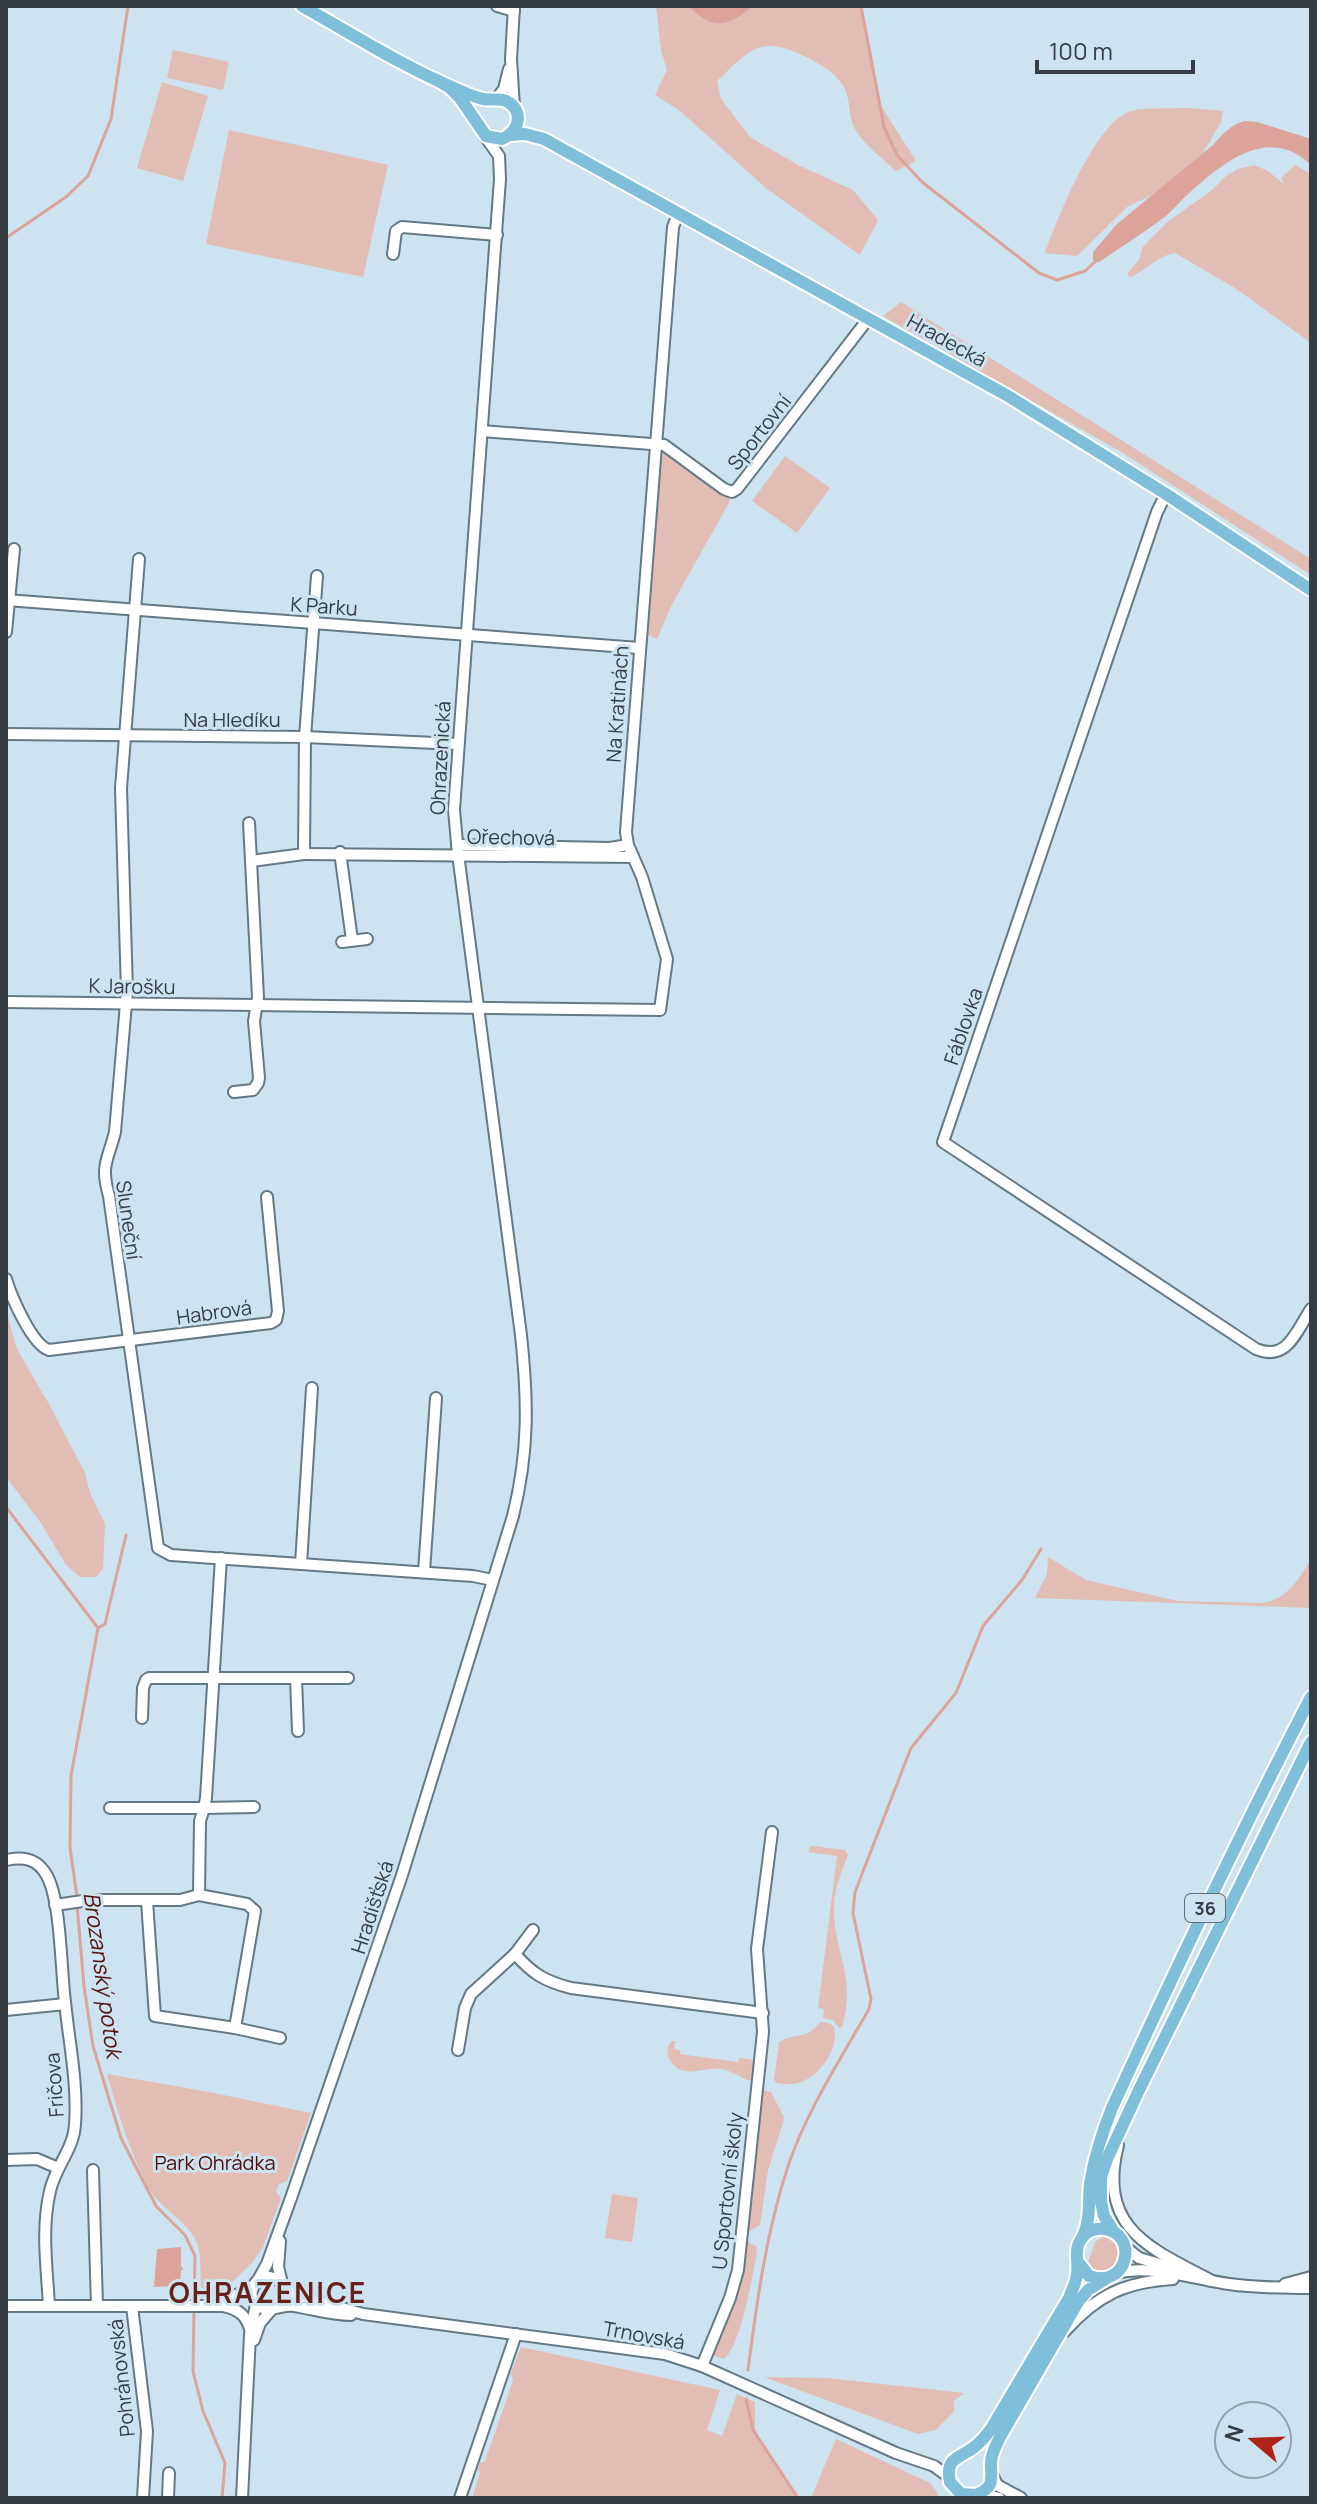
<svg xmlns="http://www.w3.org/2000/svg" width="1317" height="2504" font-family="Manrope,sans-serif">
<rect width="100%" height="100%" fill="#cde3ef"/>
<g fill="#e2bdb6">
<path d="M656 6H862L878 101 916 161 896 171C883 159 866 146 856 131 847 117 852 99 842 84 834 72 820 64 808 58 762 34 751 48 717 81L721 99 750 137 798 165 853 190 878 220 860 255 767 189 680 111 655 95 667 70 661 50Z"/>
<polygon points="173,50 229,62 223,90 167,78"/>
<polygon points="162,82 208,96 183,181 137,168"/>
<path d="M1188 108 1223 111 1221 122 1203 153 1158 192 1127 207 1077 256 1045 253C1057 220 1096 119 1132 111 1149 107 1170 109 1188 108Z"/>
<polygon points="229,130 388,165 363,277 206,244"/>
<path d="M1254 165 1268 171 1284 184 1281 178 1295 165 1311 174V343L1235 288 1175 253C1157 256 1146 271 1130 277L1127 274 1140 258 1142 248 1166 223 1212 190 1226 176 1238 169Z"/>
<polygon points="901,302 1311,559 1311,575 1123,453 883,316"/>
<polygon points="663,447 726,494 729,498 729,503 671,606 657,639 646,634 660,450"/>
<polygon points="785,456 830,488 797,533 752,501"/>
<polygon points="6,1311 17,1349 49,1404 85,1473 90,1493 105,1524 103,1569 96,1577 80,1577 66,1565 41,1523 6,1477"/>
<path d="M1048 1557 1086 1580 1178 1601 1263 1603C1288 1599 1297 1580 1311 1560V1608L1035 1598 1047 1574Z"/>
<path d="M812 1846 845 1850 848 1855C841 1873 834 1890 834 1909 834 1954 857 1978 842 2027L839 2028 833 2020 823 2018 824 2009 818 2008 837 1856 808 1852 810 1847Z"/>
<path d="M820 2022 829 2023 834 2027C839 2048 822 2074 801 2082 794 2085 784 2084 776 2083L774 2080 779 2042C796 2032 806 2041 820 2022Z"/>
<path d="M672 2041H675L674 2049 680 2050V2054L738 2062 739 2058 754 2060 751 2081C742 2079 733 2071 722 2069 703 2066 681 2082 669 2058 666 2051 667 2047 672 2041Z"/>
<path d="M107 2074 214 2093 311 2113 287 2181 279 2184 276 2192 281 2198 263 2247 252 2263 222 2292 201 2293C200 2277 202 2258 197 2243 188 2220 159 2209 148 2187 129 2150 118 2113 107 2074Z"/>
<polygon points="760,2090 771,2092 784,2117 783,2123 768,2170 760,2225 748,2232 762,2105"/>
<polygon points="612,2194 638,2198 632,2242 605,2238"/>
<polygon points="1104,2236 1116,2244 1119,2257 1111,2269 1098,2272 1087,2265 1095,2242"/>
<path d="M746 2241 757 2247 756 2258C751 2282 741 2344 724 2359L713 2355 714 2352 740 2285Z"/>
<polygon points="521,2347 720,2390 707,2430 722,2436 737,2394 755,2402 755,2428 761,2442 799,2498 472,2498 480,2473 478,2469 480,2463 485,2461 513,2381 511,2373"/>
<polygon points="764,2377 827,2378 964,2393 954,2401 954,2411 936,2430 918,2434"/>
<polygon points="836,2439 930,2483 938,2494 937,2498 811,2498"/>
</g>
<g fill="#dca39a">
<path d="M689 6H752C729 28 711 30 689 6Z"/>
<path d="M1245 121 1257 122 1311 139V165C1268 124 1223 163 1188 194 1180 201 1174 209 1166 216 1145 232 1121 247 1099 262L1093 261V252L1117 224 1213 145C1222 135 1231 124 1245 121Z"/>
<polygon points="181,2247 181,2266 183,2269 181,2271 180,2286 154,2287 157,2249"/>
</g>
<g fill="none" stroke-linecap="round" stroke-linejoin="round">
<g stroke="#dca39a" stroke-width="3">
<polyline points="861,6 884,127 897,155 922,182 1039,273 1057,280 1085,271 1097,260"/>
<polyline points="6,238 66,197 88,176 111,119 128,6"/>
<polyline points="6,1507 98,1628 71,1776 70,1847 77,1897"/>
<polyline points="98,1628 105,1624 126,1535"/>
<polyline points="77,1905 84,1986 93,2046 121,2138 156,2206 185,2235 195,2256 194,2301"/>
<polyline points="194,2309 193,2371 203,2411 225,2463 222,2498"/>
<path d="M748 2370C757 2301 766 2233 788 2166 807 2110 840 2060 869 2009L871 1999 853 1913 855 1892 911 1748 956 1693 983 1626 1022 1580 1041 1549"/>
<polyline points="746,2399 753,2430 798,2498"/>
</g>
<defs>
<g id="minor">
<polyline points="497,6 514,11"/>
<polyline points="496,99 504,89 509,69"/>
<polyline points="514,107 511,59 514,6"/>
<polyline points="393,254 396,231 402,227 497,235"/>
<polyline points="482,431 664,445 724,489 732,492 737,489 868,319"/>
<path d="M1166 494 1157 512 943 1142 1256 1349C1287 1362 1296 1332 1311 1309"/>
<path d="M139 559 121 788 127 992 115 1132C108 1160 100 1165 109 1196L158 1548 171 1555 473 1576 493 1580"/>
<path d="M6 600C217 617 428 630 639 648"/>
<polyline points="6,632 14,549"/>
<polyline points="6,734 305,737 457,744"/>
<polyline points="249,823 251,861"/>
<polyline points="457,845 610,848 628,845"/>
<polyline points="340,852 352,940"/>
<polyline points="304,854 633,857"/>
<polyline points="342,942 367,939"/>
<polyline points="6,1002 660,1010 667,959 642,877 628,845 626,832 673,227 678,214"/>
<polyline points="234,1092 253,1090 258,1083 259,1078 254,1021 258,997 251,861 304,854 305,737 317,576"/>
<path d="M6 1279C11 1296 32 1345 49 1350L271 1323 276 1320 278 1311 267 1197"/>
<polyline points="301,1564 312,1388"/>
<polyline points="424,1572 436,1398"/>
<polyline points="142,1718 143,1688 146,1680 149,1678 296,1678"/>
<polyline points="298,1731 296,1678 348,1678"/>
<polyline points="110,1808 204,1808 206,1798 221,1558"/>
<path d="M6 1860C24 1856 38 1859 47 1876 61 1901 61 1972 65 2002 69 2042 78 2084 75 2124 74 2149 55 2167 50 2191 41 2229 47 2268 49 2306"/>
<polyline points="147,1901 155,2016 235,2028 280,2038"/>
<polyline points="55,1905 90,1900 180,1900 199,1895"/>
<path d="M533 1930 515 1954C533 1974 544 1981 571 1988L763 2013"/>
<polyline points="6,2010 65,2004"/>
<polyline points="235,2028 255,1911 247,1904 199,1895 200,1821 204,1808 254,1807"/>
<polyline points="458,2050 465,2008 471,1994 515,1954"/>
<path d="M1118 2145C1097 2229 1150 2248 1212 2281"/>
<polyline points="6,2160 37,2159 58,2168"/>
<polyline points="93,2170 97,2306"/>
<polyline points="280,2241 278,2267 282,2283"/>
<polyline points="1125,2247 1139,2258 1180,2270"/>
<path d="M1116 2273C1152 2264 1193 2279 1229 2284 1256 2288 1284 2288 1311 2288"/>
<path d="M258 2280 267 2264 291 2198 402 1875 513 1516C529 1451 528 1401 521 1335L458 854 454 810 500 179 499 156 484 135"/>
<path d="M256 2282C252 2288 250 2293 253 2300 262 2317 280 2304 294 2306 313 2309 331 2315 351 2315"/>
<polyline points="1285,2284 1311,2277"/>
<polyline points="284,2285 297,2295 363,2314 665,2354 702,2366 896,2453 934,2466 949,2477"/>
<polyline points="215,2302 245,2292 266,2276 278,2279 285,2290"/>
<path d="M6 2306H223C239 2309 247 2316 251 2332"/>
<polyline points="132,2306 147,2431 143,2498"/>
<path d="M1065 2331C1097 2295 1125 2282 1173 2279"/>
<polyline points="254,2340 260,2323 272,2309"/>
<polyline points="702,2366 730,2298 738,2270 763,2032 757,1949 772,1832"/>
<polyline points="993,2476 997,2485 1021,2498"/>
<polyline points="980,2494 999,2498"/>
<polyline points="168,2498 169,2473"/>
<polyline points="242,2498 250,2335 256,2304"/>
<polyline points="460,2498 516,2334"/>
</g>
<g id="major">
<path d="M302 6C352 34 402 66 454 88 463 92 473 97 483 99 493 101 503 96 512 105 524 117 516 133 502 139L486 136 460 98 449 87 435 79"/>
<polyline points="510,135 525,134 544,139 1008,396 1166,494 1311,590"/>
<polyline points="1114,2232 1104,2216 1101,2202 1101,2177 1107,2159 1139,2090 1311,1742"/>
<path d="M1083 2236C1091 2220 1088 2201 1090 2184 1094 2158 1102 2133 1112 2108 1175 1970 1241 1832 1311 1697"/>
<path d="M1078 2262 1089 2276C1129 2290 1139 2233 1104 2229 1095 2228 1087 2231 1082 2238 1073 2249 1079 2262 1077 2274 1076 2283 1072 2290 1069 2298L991 2429C986 2436 980 2443 973 2448 958 2459 945 2458 950 2482L961 2494 976 2495C995 2487 991 2480 991 2463 991 2454 996 2445 1000 2437L1078 2302 1088 2290 1107 2278"/>
</g>
</defs>
<use href="#minor" stroke="#657984" stroke-width="14"/>
<use href="#major" stroke="#fff" stroke-width="16"/>
<use href="#minor" stroke="#fff" stroke-width="10"/>
<use href="#major" stroke="#7fbfda" stroke-width="12"/>
</g>
<g text-anchor="middle" dominant-baseline="central" stroke-width="6" stroke-linejoin="round" paint-order="stroke">
<rect fill="#cde3ef" stroke="#636f76" stroke-width="2" x="1185" y="1894" width="40" height="28" rx="6"/>
<g font-size="18" font-weight="bold" fill="#353d42">
<text x="1205" y="1908">36</text>
</g>
<g font-size="20" fill="#353d42" stroke="#cde3ef">
<text transform="translate(947 340) rotate(29)">Hradecká</text>
<text transform="translate(759 432) rotate(-52)">Sportovní</text>
<text transform="translate(324 606) rotate(4)">K Parku</text>
<text transform="translate(617 704) rotate(-86)">Na Kratinách</text>
<text x="232" y="719">Na Hledíku</text>
<text transform="translate(440 758) rotate(-87)">Ohrazenická</text>
<text transform="translate(511 837) rotate(1)">Ořechová</text>
<text transform="translate(132 986) rotate(1)">K Jarošku</text>
<text transform="translate(963 1026) rotate(-71)">Fáblovka</text>
<text transform="translate(129 1220) rotate(82)">Sluneční</text>
<text transform="translate(214 1312) rotate(-8)">Habrová</text>
<text transform="translate(372 1907) rotate(-72)">Hradišťská</text>
<text transform="translate(54 2085) rotate(-94)">Fričova</text>
<text transform="translate(727 2191) rotate(-84)">U Sportovní školy</text>
<text transform="translate(644 2335) rotate(10)">Trnovská</text>
<text transform="translate(121 2378) rotate(-96)">Pohránovská</text>
</g>
<g font-size="20" fill="#500d08" stroke="#cde3ef">
<text x="215" y="2162">Park Ohrádka</text>
</g>
<g font-size="22" font-style="italic" fill="#56130d" stroke="#cde3ef">
<text transform="translate(103 1975) rotate(82)">Brozanský potok</text>
</g>
<g font-size="28" font-weight="bold" letter-spacing="2" fill="#66221a" stroke="#cde3ef">
<text x="268" y="2292">OHRAZENICE</text>
</g>
</g>
<rect width="1317" height="2504" fill="none" stroke="#353d42" stroke-width="16"/>
<g transform="translate(1253 2440) rotate(289)"><circle r="38" fill="#cde3ef" stroke="#90a1aa" stroke-width="2"/>
<path d="M0-6L14 30L0 20L-14 30Z" fill="#b12219"/>
<text y="-12" font-size="22" font-weight="bold" text-anchor="middle" fill="#353d42">N</text>
</g>
<path d="M1037 60v12h156v-12" fill="none" stroke="#353d42" stroke-width="4"/>
<text x="1049" y="60" font-size="24" fill="#353d42" stroke="#cde3ef" stroke-width="6" paint-order="stroke">100 m</text>
</svg>
